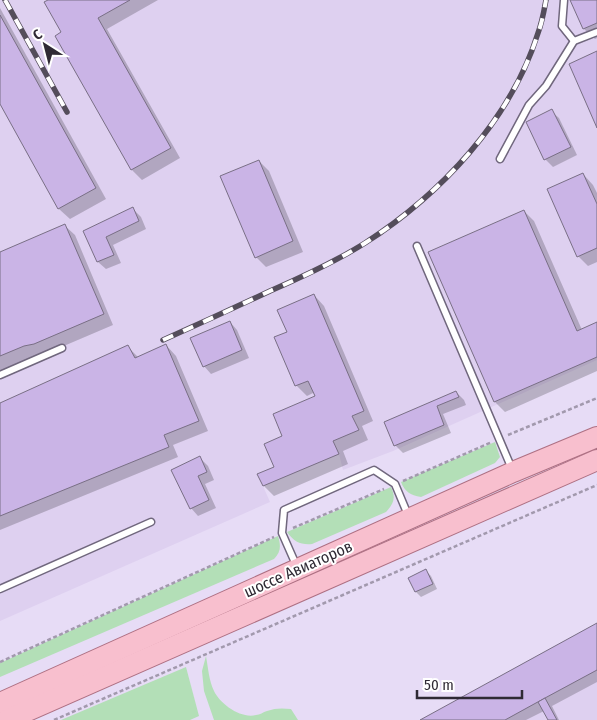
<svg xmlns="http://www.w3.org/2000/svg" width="597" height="720" font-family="'Fira Sans Condensed',sans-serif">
<rect width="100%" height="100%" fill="#e7dcf6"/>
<g fill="#ded0f0">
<polygon points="0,0 597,0 597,360 393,451 343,470 339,454 263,486 270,502 0,621"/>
<polygon points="597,623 597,720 420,720"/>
</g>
<g fill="#b3dfb7">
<path d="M495 442 500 457 495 463 421 497C410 495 405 492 401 482Z"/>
<path d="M391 487C396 498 394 503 386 512L312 544C301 545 294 542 287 532Z"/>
<path d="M278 536C281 546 281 552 274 559L0 677V663Z"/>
<path d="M206 656C208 667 209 681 214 691 220 704 241 719 256 715 260 715 263 712 267 711 275 708 282 708 291 709L298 720H214L204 691 202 671Z"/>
<polygon points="186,667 199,716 190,720 61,720"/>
</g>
<g fill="#0003">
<polygon points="50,0 158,0 107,29 180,158 142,180 132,170 57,36 63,33"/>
<polygon points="571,0 597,0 597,38 595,39 584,29"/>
<polygon points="0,8 106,199 70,219 59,209 0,102"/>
<polygon points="551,111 559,118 577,155 553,167 545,159"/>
<polygon points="259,161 269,171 303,252 266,267 256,257"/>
<polygon points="583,174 593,185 597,193 597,262 588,266 578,256"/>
<polygon points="133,209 141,217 146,229 113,245 121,263 106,269 98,262 84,231"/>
<polygon points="524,211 534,221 582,330 597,324 597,371 505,412 495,402"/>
<polygon points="64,225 75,235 113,325 45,354 34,356 0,371 0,253"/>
<polygon points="314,295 324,306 373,421 362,426 368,440 343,451 348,464 274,496 264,486 259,475 275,468 284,436 316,397 315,392 307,396 296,385"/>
<polygon points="230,322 237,330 249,358 211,374 204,366"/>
<polygon points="166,345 176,356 208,431 173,445 178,457 0,530 0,404 127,346 138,357"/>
<polygon points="456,392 464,400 466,405 443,414 451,433 403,453 395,445 385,422"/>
<polygon points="200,458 208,466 214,480 205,484 216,508 198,516 191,508"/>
<polygon points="426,571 431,576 437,589 421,597 416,592 410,578"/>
<polygon points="597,625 597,682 552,706 559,720 549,720 544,711 526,720 423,720"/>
</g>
<g fill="#cab4e6" stroke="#796f85">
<polygon points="48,0 130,0 98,18 171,148 131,170 55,36 61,32 44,2"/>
<polygon points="570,0 597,0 597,23 583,29"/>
<polygon points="0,15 96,188 58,209 0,104"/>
<polygon points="597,51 597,128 569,64"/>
<polygon points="552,109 571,147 544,160 526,122"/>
<polygon points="259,160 293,241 255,258 220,176"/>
<polygon points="583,173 597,204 597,248 577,257 547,189"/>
<polygon points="133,207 139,221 106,237 114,255 97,262 83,231"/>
<polygon points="524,210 577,331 597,322 597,357 494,402 428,252"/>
<polygon points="65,224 104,314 34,344 24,346 0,356 0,252"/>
<polygon points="314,294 364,411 352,416 359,430 333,441 339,454 263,486 257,474 274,467 264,444 282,436 273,414 315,396 308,381 295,386 274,337 287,332 277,310"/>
<polygon points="230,321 242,350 203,367 190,338"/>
<polygon points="166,344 199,421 164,435 169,447 0,516 0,403 128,345 135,358"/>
<polygon points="456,391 459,397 437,406 444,425 394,446 384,422"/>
<polygon points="200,456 207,472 198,476 209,500 190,509 171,470"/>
<polygon points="426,569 433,584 415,592 408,578"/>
<polygon points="597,623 597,670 545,698 505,720 420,720"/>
<polygon points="545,698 557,720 548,720 538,702"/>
</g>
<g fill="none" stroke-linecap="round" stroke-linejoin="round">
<defs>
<g id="service">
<polyline points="564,0 562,26 574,41"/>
<polyline points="500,159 529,105 546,86 574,41 597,32"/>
<polyline points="417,246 512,469"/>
<polyline points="0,375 62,348"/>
<polyline points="297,567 282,533 284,510 374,470 395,484 408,515"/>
<polyline points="0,589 151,522"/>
</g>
<g id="primary">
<polyline points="0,703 513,472 597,437"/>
<polyline points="7,720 597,460"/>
</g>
</defs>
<use href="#service" stroke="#70677d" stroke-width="9"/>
<use href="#primary" stroke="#ae7083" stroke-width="22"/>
<g stroke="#a299ad" stroke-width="2.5" stroke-dasharray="4 2.5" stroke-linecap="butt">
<polyline points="508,435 597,398"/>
<polyline points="403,481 492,442"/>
<polyline points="293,528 384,489"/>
<polyline points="0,662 274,537"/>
<polyline points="54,720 597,485"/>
</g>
<use href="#service" stroke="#fff" stroke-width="6"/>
<use href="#primary" stroke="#f8bfce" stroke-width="20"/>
<defs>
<g id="rail">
<polyline points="5,0 67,112"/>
<path d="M163 340C199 324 234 308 270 291 302 277 335 262 365 243 440 195 511 120 538 33 542 23 544 11 546 0"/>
</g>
</defs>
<use href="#rail" stroke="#544d5b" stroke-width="5.5"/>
<use href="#rail" stroke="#fff" stroke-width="4" stroke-dasharray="11" stroke-linecap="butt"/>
</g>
<g text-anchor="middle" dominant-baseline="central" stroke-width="4" stroke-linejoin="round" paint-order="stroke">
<g font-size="16" fill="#2f2a34" stroke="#fff">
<text transform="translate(298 569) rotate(-24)">шоссе Авиаторов</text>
</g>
</g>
<g transform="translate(45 45) rotate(324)" stroke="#ffffff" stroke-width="4" paint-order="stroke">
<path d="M0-4L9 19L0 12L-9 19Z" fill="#2f2a34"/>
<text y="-8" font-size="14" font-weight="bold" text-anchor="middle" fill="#2f2a34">С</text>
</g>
<path d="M417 690v8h105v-8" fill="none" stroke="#2f2a34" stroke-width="2.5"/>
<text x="424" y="690" font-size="15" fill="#2f2a34" stroke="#ffffff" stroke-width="4" paint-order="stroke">50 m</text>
</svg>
